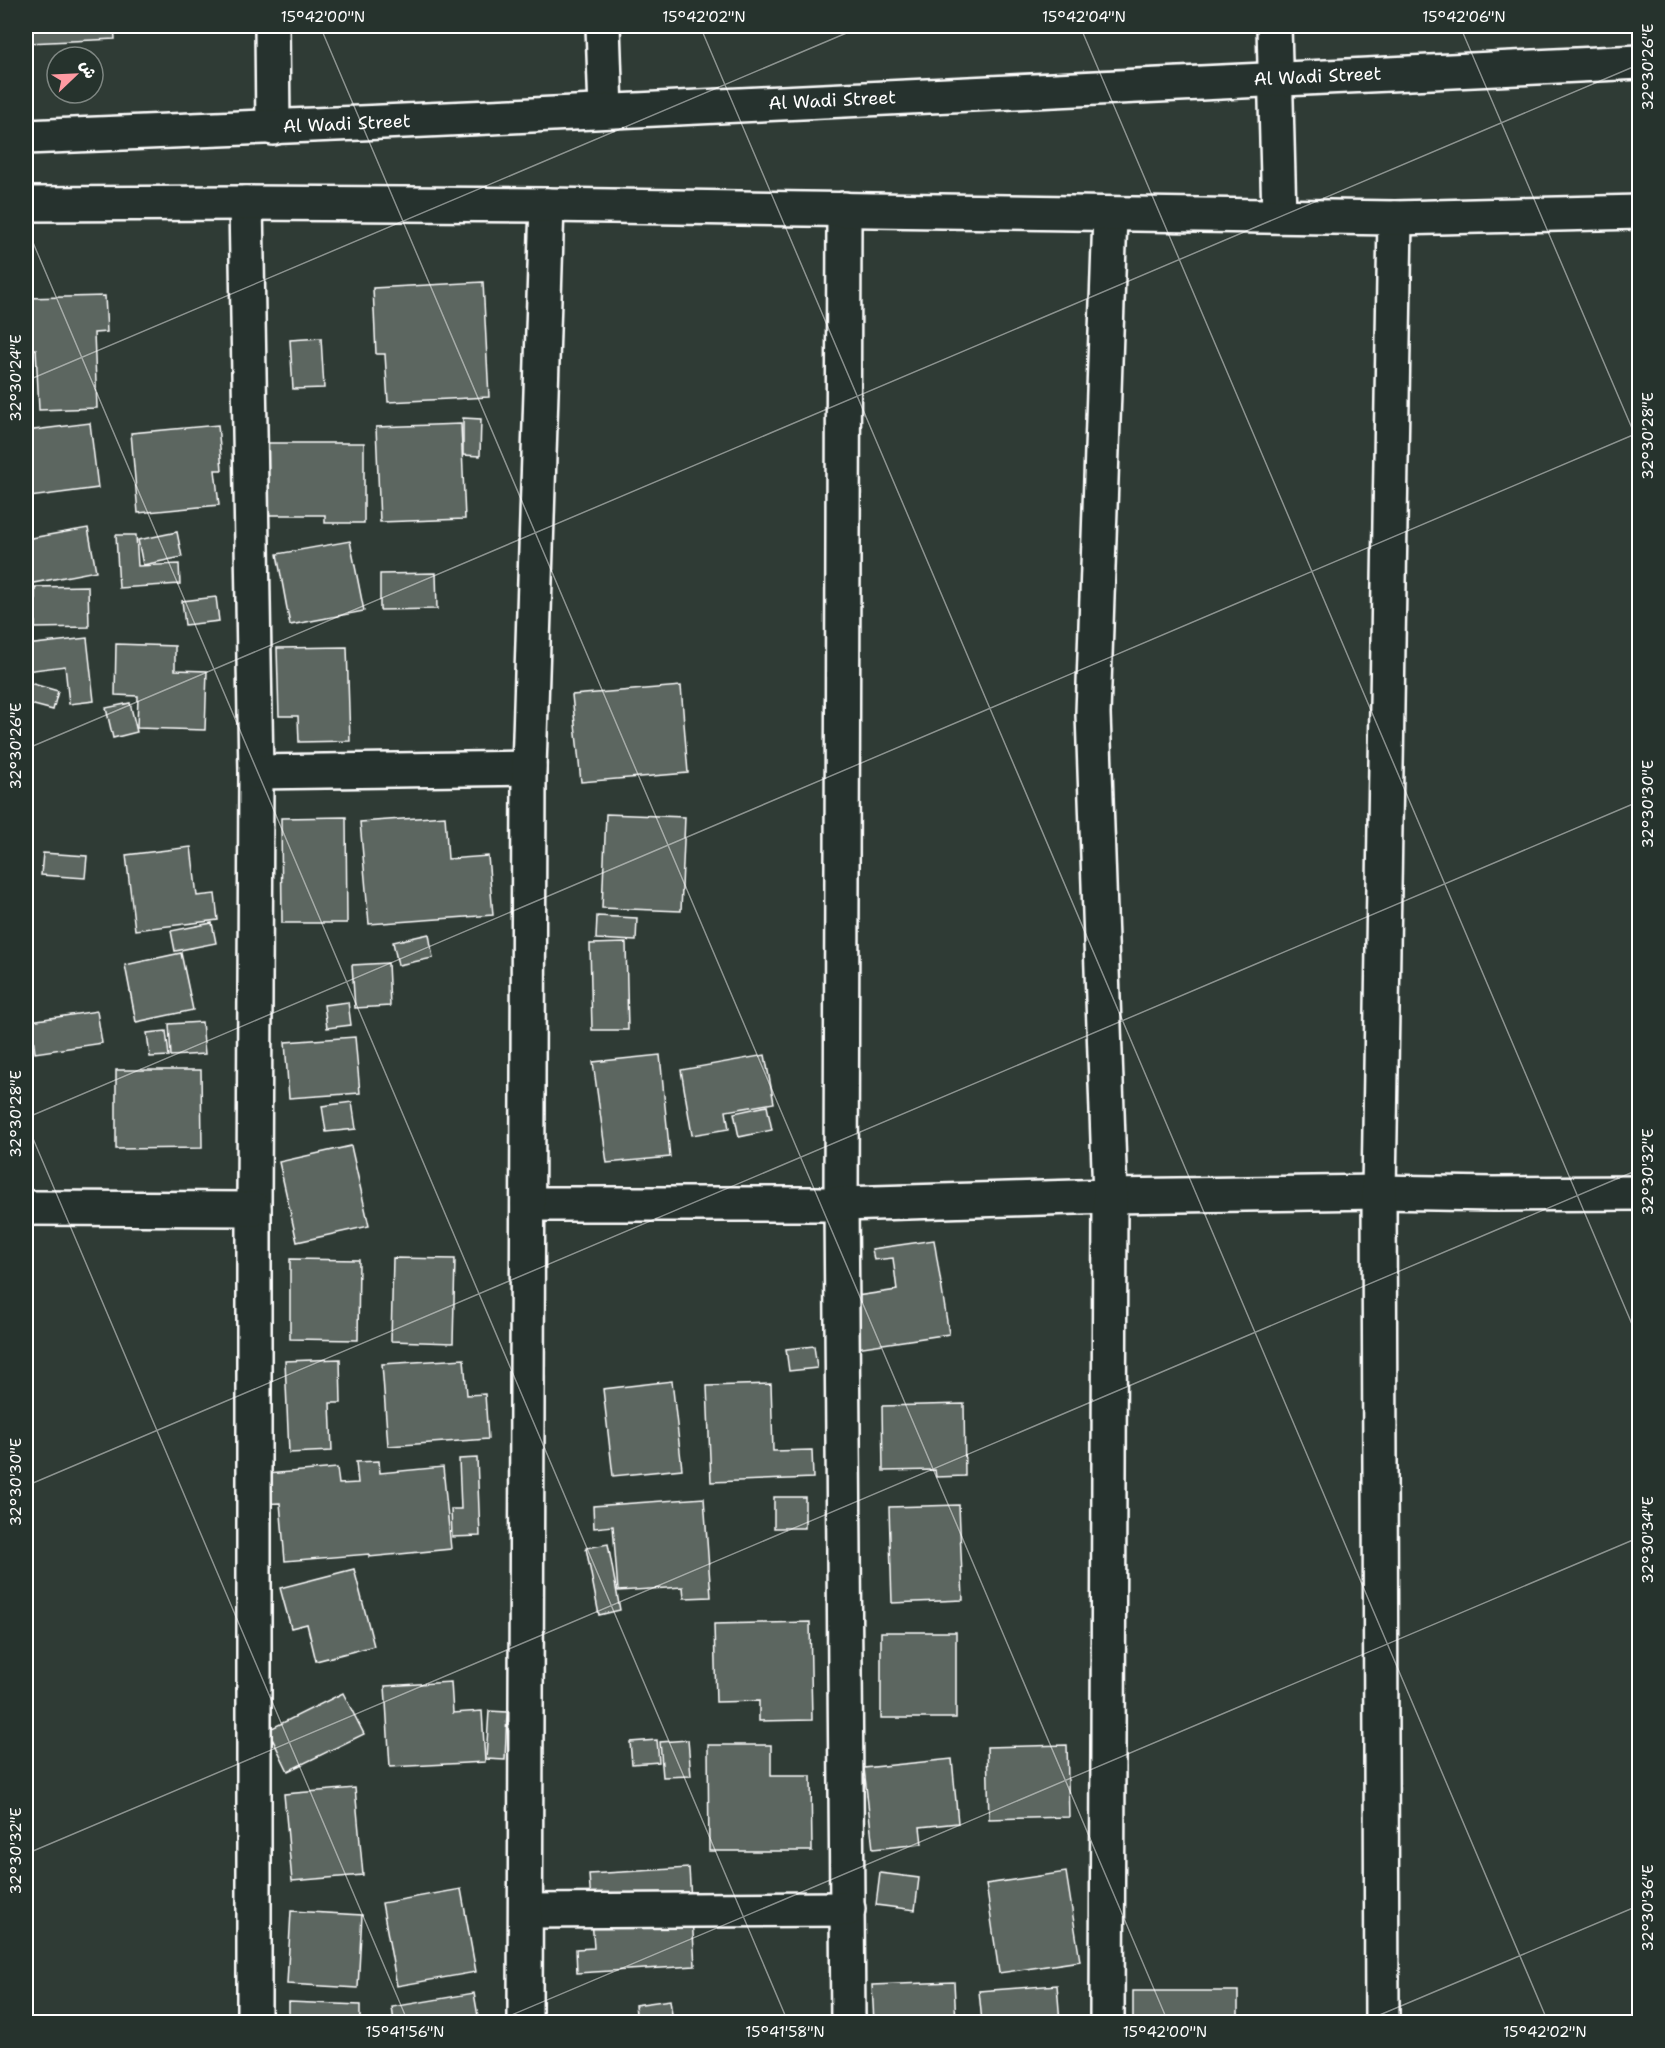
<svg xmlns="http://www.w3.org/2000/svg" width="1665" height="2048" font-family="'Shantell Sans','Playpen Sans Arabic',sans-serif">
<rect width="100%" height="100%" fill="#2f3b35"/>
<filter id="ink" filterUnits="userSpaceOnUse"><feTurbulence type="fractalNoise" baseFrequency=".0167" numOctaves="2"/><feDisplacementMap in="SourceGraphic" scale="12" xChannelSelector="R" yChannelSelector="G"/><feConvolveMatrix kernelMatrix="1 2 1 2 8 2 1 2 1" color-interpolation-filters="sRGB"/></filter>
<g filter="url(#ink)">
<g fill="#5b6661" stroke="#fff" stroke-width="1.5">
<polygon points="27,26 114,26 115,39 28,43"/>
<polygon points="483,282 489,397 388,402 385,354 376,354 373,288"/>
<polygon points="105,296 107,332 94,333 97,408 39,410 36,349 26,349 26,298"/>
<polygon points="321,338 324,388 293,389 290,340"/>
<polygon points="463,418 481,419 480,456 463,455"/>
<polygon points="90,423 98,488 30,497 26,461 26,431"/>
<polygon points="461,424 465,519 380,522 376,427"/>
<polygon points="218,425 222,470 215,470 219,505 138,513 131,433"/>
<polygon points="265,443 364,443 364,523 325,523 325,515 265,515"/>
<polygon points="88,528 96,571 28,584 26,571 26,539"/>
<polygon points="177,532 182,557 143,565 138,540"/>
<polygon points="116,535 136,535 138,566 179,564 180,584 119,588"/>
<polygon points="350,541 364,611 290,625 277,554"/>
<polygon points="436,573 437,609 380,610 380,574"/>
<polygon points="88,586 89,627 35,628 35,587"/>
<polygon points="216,597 219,621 185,625 182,601"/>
<polygon points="87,638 94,701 69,704 65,666 26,671 26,645"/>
<polygon points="116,644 175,646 175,670 207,671 205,730 137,728 138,696 115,695"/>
<polygon points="347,647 350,741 299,742 298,716 279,716 277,648"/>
<polygon points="26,682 58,691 53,710 26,703"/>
<polygon points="681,686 688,773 581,782 572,695"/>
<polygon points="130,703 137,732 113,738 106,708"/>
<polygon points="606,814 685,817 681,911 602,908"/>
<polygon points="445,816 448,859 488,856 493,915 369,924 360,822"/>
<polygon points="346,817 347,923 282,923 281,818"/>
<polygon points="191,847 197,896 215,894 218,920 135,930 126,855"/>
<polygon points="43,853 87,856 85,878 41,875"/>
<polygon points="597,916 637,918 636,941 596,939"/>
<polygon points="212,923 216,943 175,951 171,931"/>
<polygon points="429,934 433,958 398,965 393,942"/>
<polygon points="626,943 628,1030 592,1030 590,944"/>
<polygon points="181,953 193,1010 136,1022 125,965"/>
<polygon points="388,963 390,1006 355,1008 352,965"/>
<polygon points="348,1002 351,1025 327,1028 324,1005"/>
<polygon points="97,1011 102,1043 35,1053 31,1021"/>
<polygon points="202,1022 205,1054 171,1056 169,1024"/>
<polygon points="166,1031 169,1056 150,1057 147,1033"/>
<polygon points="355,1037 360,1093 289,1098 285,1042"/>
<polygon points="660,1055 670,1157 607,1163 593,1062"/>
<polygon points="765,1055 774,1103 726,1111 729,1129 692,1135 681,1070"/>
<polygon points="116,1070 201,1070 202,1148 116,1149"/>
<polygon points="352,1102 356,1129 326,1132 322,1106"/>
<polygon points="767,1106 772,1130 739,1137 734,1113"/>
<polygon points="351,1146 369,1226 297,1242 279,1162"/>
<polygon points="934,1240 949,1334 850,1349 843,1298 897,1290 893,1258 874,1260 872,1249"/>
<polygon points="393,1258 455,1259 453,1343 391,1341"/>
<polygon points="290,1259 359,1260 358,1340 290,1339"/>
<polygon points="814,1346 817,1368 789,1371 786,1349"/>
<polygon points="340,1359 341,1403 330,1403 332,1451 289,1453 285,1361"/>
<polygon points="464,1359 467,1395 485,1394 488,1439 388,1446 382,1364"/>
<polygon points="672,1381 682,1469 613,1476 603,1389"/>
<polygon points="771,1384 773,1451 812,1450 813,1478 711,1482 707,1386"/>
<polygon points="964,1404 965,1476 936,1477 935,1470 883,1471 882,1406"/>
<polygon points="477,1458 480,1536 452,1537 451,1509 461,1509 459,1459"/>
<polygon points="379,1461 380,1473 443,1467 451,1549 369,1557 369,1554 285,1561 280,1503 259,1504 255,1475 337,1468 339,1484 358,1483 356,1462"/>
<rect x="774" y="1497" width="31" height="31"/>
<polygon points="704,1498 711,1597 684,1598 683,1587 618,1591 613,1526 594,1528 593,1506"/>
<polygon points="959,1505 963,1600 892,1603 889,1507"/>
<polygon points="608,1544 620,1610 599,1615 586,1548"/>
<polygon points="354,1569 374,1646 316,1661 307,1624 291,1628 280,1588"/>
<polygon points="810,1622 812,1720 759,1721 759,1701 716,1702 714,1624"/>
<rect x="881" y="1632" width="75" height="86"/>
<polygon points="451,1682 453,1713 482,1711 485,1762 390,1767 385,1686"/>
<polygon points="343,1693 364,1734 288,1771 268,1730"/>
<polygon points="489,1711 507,1712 505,1760 486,1759"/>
<polygon points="657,1740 659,1762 632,1764 630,1742"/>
<polygon points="688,1740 691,1776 663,1777 660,1742"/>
<polygon points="708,1745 771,1745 771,1776 811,1776 812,1851 709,1851"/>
<polygon points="1067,1745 1069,1817 989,1819 987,1747"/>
<polygon points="952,1759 958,1823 920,1827 922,1844 873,1849 864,1768"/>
<polygon points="355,1788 363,1875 292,1881 284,1794"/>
<polygon points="689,1868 695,1966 577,1973 576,1949 594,1948 589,1874"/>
<polygon points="1066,1872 1080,1961 999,1973 986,1884"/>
<polygon points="880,1873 919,1878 915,1910 876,1905"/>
<polygon points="461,1889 476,1972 397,1986 382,1903"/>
<polygon points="291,1911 362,1915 358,1988 287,1984"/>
<polygon points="954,1982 956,2022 874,2022 872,1985"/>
<polygon points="1057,1985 1060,2022 982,2022 979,1991"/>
<rect x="1133" y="1991" width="105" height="31"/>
<polygon points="474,1993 479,2022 394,2022 392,2007"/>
<polygon points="670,2000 673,2022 637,2022 635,2005"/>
<polygon points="289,2002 360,2005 360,2022 289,2022"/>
</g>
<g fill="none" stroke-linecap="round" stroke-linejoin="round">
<defs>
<g id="minor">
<polyline points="272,26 273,128"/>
<polyline points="603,26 606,111"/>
<polyline points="1274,26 1279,216"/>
<polyline points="246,203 256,772 254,1209 254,2022"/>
<polyline points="844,209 841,1204 848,2022"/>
<polyline points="256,772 529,768"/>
<polyline points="528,1204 841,1204 1110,1196 1379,1192 1493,1194 1640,1193"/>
<polyline points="26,1208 254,1209"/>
<polyline points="526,1911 848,1909"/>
<polyline points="525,2022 529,768 547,205"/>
<polyline points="1107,2022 1110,1196 1093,714 1110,215"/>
<polyline points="1382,2022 1379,1192 1395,218"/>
</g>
<g id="major">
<path id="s1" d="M26 137C564 117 1101 84 1640 62"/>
<polyline points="26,204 246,203 547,205 1395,218 1640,212"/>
</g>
</defs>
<use href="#minor" stroke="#fff" stroke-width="38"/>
<use href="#major" stroke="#fff" stroke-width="38"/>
<use href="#minor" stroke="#26332d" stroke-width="33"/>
<use href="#major" stroke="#26332d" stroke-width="33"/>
</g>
</g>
<path fill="none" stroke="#fff" stroke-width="1.5" stroke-opacity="0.45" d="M320 26 1168 2022M700 26 1548 2022M1080 26 1640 1343M1460 26 1640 447M26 226 788 2022M26 381 863 26M26 749 1640 64M26 1118 1640 432M26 1122 408 2022M26 1486 1640 801M26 1854 1640 1169M26 2017 28 2022M495 2022 1640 1537M1363 2022 1640 1905"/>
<g text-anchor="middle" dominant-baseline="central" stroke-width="4.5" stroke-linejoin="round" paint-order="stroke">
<g font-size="18" fill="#fff" stroke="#26332d">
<text stroke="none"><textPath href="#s1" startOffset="1293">Al Wadi Street</textPath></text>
<text stroke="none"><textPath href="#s1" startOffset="807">Al Wadi Street</textPath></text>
<text stroke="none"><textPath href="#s1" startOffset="321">Al Wadi Street</textPath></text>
</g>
</g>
<rect width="1665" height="2048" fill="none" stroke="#26332d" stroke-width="66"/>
<g transform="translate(75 75) rotate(67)"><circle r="28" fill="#26332d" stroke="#7d8581" stroke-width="1.5"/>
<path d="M0-4.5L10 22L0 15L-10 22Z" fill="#ff9aa2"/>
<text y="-9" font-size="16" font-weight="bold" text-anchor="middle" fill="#ffffff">ش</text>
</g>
<rect x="33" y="33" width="1599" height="1982" fill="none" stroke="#fff" stroke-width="2"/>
<g font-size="15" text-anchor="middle" fill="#fff">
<text x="323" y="22">15°42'00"N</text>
<text x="704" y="22">15°42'02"N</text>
<text x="1084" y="22">15°42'04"N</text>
<text x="1464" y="22">15°42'06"N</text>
<text transform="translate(1648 67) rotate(-90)" y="5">32°30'26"E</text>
<text transform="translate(16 378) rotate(-90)" y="5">32°30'24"E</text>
<text transform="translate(1648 436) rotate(-90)" y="5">32°30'28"E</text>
<text transform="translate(16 746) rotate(-90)" y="5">32°30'26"E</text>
<text transform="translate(1648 804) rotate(-90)" y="5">32°30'30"E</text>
<text transform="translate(16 1114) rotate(-90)" y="5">32°30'28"E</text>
<text transform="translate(1648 1172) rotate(-90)" y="5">32°30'32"E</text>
<text transform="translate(16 1482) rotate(-90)" y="5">32°30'30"E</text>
<text transform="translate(1648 1540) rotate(-90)" y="5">32°30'34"E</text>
<text transform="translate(16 1851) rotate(-90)" y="5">32°30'32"E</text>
<text transform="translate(1648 1908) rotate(-90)" y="5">32°30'36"E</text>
<text x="405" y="2037">15°41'56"N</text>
<text x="785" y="2037">15°41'58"N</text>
<text x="1165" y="2037">15°42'00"N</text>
<text x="1545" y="2037">15°42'02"N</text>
</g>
</svg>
